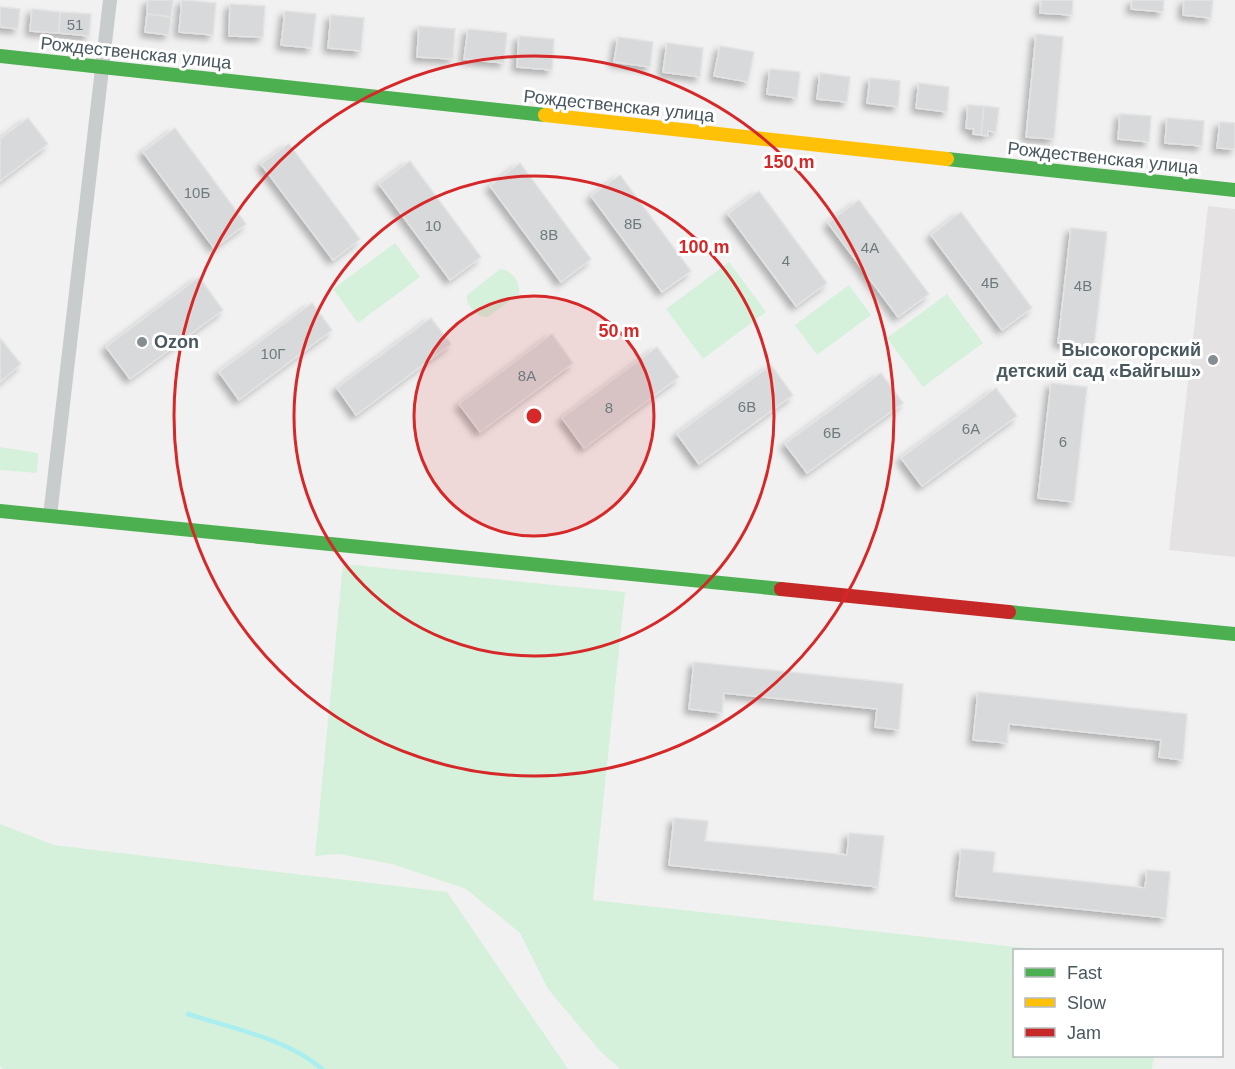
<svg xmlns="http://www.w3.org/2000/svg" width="1235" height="1069" font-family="Arial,sans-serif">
<defs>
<filter id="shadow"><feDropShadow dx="-4.5" dy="4.5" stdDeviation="3" flood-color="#0004"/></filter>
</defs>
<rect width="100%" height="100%" fill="#f2f1f1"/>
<polygon fill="#e4e2e3" points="1208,206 1235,209 1235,557 1169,550"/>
<g fill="#d5f1db">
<polygon points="395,243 420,277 358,323 333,289"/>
<polygon points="729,262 766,312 703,359 666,309"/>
<path d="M500 269C512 270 521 283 519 294L488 317C477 317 473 310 467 302V295Z"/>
<polygon points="849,285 871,315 817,355 795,325"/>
<polygon points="947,294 983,343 923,387 887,338"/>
<polygon points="0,447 38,453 37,473 0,470"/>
<polygon points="343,564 625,592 593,900 1042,950 1014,950 1014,1056 1154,1056 1152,1069 620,1069 600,1051 548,989 520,933 466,889 392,864 339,854 315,856"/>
<polygon points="0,824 54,845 447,892 568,1069 3,1069 0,1066"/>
</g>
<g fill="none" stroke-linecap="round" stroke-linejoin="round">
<path stroke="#aaeeef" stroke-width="4.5" d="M188 1014C231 1028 288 1039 322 1069"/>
</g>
<g fill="#d8d9da" stroke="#e3e3e4" stroke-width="1.5" filter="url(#shadow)">
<polygon points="148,0 173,0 171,17 147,14"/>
<polygon points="182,0 216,3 213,35 179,32"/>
<polygon points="1041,0 1073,0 1072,15 1040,13"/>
<polygon points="1132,0 1164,0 1163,12 1131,9"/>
<polygon points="1184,0 1213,0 1211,18 1183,15"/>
<polygon points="230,4 265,6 263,37 229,36"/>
<polygon points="0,7 20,9 18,29 0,27"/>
<polygon points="32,9 60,12 59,33 30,31"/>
<polygon points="285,11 316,14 312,48 281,45"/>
<polygon points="60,12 91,14 89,36 59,33"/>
<polygon points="147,14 171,17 169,35 145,32"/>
<polygon points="331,15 364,18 361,51 328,48"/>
<polygon points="419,26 455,29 453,59 417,57"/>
<polygon points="468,29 507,33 504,63 464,59"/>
<polygon points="1036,34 1063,37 1054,139 1026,137"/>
<polygon points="519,36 554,39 552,70 517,67"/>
<polygon points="618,37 653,42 650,67 614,62"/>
<polygon points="667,43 703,48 700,77 663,72"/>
<polygon points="720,46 754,52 748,82 714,76"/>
<polygon points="770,69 800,72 797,98 767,94"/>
<polygon points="820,73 850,77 847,102 817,99"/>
<polygon points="870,78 900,81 898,107 867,103"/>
<polygon points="919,83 949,87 947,112 916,108"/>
<polygon points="968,105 984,106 981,135 973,134 974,129 966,128"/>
<polygon points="984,106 999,108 996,132 988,131 988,136 981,135"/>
<polygon points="1120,114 1151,116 1149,142 1118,139"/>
<polygon points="28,118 48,144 0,181 0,139"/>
<polygon points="1167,118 1204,121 1202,146 1165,143"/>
<polygon points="1220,122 1235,123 1235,149 1217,148"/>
<polygon points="175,128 246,224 214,248 143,152"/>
<polygon points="289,144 360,239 333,260 261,164"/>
<polygon points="410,161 481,257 450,280 379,184"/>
<polygon points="520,163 591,259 561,282 490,186"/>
<polygon points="620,175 691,271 662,292 591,196"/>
<polygon points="759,191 827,283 796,306 728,214"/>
<polygon points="859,200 929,294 898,317 828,223"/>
<polygon points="961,212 1032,308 1002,330 931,235"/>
<polygon points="1071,228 1107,232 1094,347 1058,343"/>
<polygon points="199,277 223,310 130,379 106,347"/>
<polygon points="312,303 332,330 239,400 219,372"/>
<polygon points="431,318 451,344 356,415 337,388"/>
<polygon points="552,334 573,363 480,432 459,404"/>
<polygon points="0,338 21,364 0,382"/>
<polygon points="657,347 679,377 584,448 562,418"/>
<polygon points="771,365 793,395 699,464 677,434"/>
<polygon points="881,373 903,403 807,473 785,444"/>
<polygon points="1051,383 1087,387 1074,502 1038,498"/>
<polygon points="996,388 1017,416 922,486 901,458"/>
<polygon points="694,662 903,684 899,730 875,727 877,709 724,693 722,713 689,709"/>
<polygon points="978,692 1187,714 1183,760 1159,757 1161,740 1009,724 1007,743 973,740"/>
<polygon points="674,818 708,821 705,841 847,855 849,833 884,836 878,887 669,865"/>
<polygon points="961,849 995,852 993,872 1145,888 1147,870 1170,872 1166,918 956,896"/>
</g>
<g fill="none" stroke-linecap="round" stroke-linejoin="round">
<polyline stroke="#c9cccd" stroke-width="14" points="50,516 110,0"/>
<g stroke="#4caf50" stroke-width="14">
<polyline points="0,56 545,115"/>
<polyline points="947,159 1235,190"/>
<polyline points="0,511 781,589"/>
<polyline points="1009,612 1235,634"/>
</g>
<polyline stroke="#ffc107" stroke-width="14" points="545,115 947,159"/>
<polyline stroke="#c62828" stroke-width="14" points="781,589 1009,612"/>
</g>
<circle cx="534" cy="416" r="120" fill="#d62828" fill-opacity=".12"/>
<g fill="none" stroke="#d62828" stroke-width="3">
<circle cx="534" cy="416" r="120"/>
<circle cx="534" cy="416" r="240"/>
<circle cx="534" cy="416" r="360"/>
</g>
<g fill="#848e91" stroke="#fff" stroke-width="2">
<circle cx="142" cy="342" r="6"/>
<circle cx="1213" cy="360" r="6"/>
</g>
<g text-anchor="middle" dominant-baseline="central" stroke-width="6" stroke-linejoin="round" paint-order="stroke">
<g font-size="15" fill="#6e7a7e">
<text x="75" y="24">51</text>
<text x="197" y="192">10Б</text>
<text x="633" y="223">8Б</text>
<text x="433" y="225">10</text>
<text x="549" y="234">8В</text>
<text x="870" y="247">4А</text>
<text x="786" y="260">4</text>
<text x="990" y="282">4Б</text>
<text x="1083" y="285">4В</text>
<text x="273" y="353">10Г</text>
<text x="527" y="375">8А</text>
<text x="747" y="406">6В</text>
<text x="609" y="407">8</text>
<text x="971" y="428">6А</text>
<text x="832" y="432">6Б</text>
<text x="1063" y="441">6</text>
</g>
<g font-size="18" fill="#48585e" stroke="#fff">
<text transform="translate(136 53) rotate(6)">Рождественская улица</text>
<text transform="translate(619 106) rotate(6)">Рождественская улица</text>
<text transform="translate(1103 158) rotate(6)">Рождественская улица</text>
</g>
<g font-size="18" font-weight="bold" fill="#48585e" stroke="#fff" text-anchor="start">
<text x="154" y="342">Ozon</text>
<text x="1201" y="350" text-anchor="end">Высокогорский<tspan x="1201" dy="21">детский сад «Байгыш»</tspan></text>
</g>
</g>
<circle cx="534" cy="416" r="9" fill="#d62828" stroke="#fff" stroke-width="3"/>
<g font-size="18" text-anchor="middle" font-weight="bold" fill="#d62828" stroke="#fff" stroke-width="6" stroke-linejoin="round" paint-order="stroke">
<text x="789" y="168">150 m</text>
<text x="704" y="253">100 m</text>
<text x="619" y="337">50 m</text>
</g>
<rect x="1013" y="949" width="210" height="108" fill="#ffffff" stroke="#b6bcbf" stroke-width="1.5"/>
<rect x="1025" y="968" width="30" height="9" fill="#4caf50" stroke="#b6bcbf" stroke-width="1.5"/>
<text x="1067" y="979" font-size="18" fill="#48585e">Fast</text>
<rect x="1025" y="998" width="30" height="9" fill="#ffc107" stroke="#b6bcbf" stroke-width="1.5"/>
<text x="1067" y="1009" font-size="18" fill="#48585e">Slow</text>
<rect x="1025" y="1028" width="30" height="9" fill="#c62828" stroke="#b6bcbf" stroke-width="1.5"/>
<text x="1067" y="1039" font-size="18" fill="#48585e">Jam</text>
</svg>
